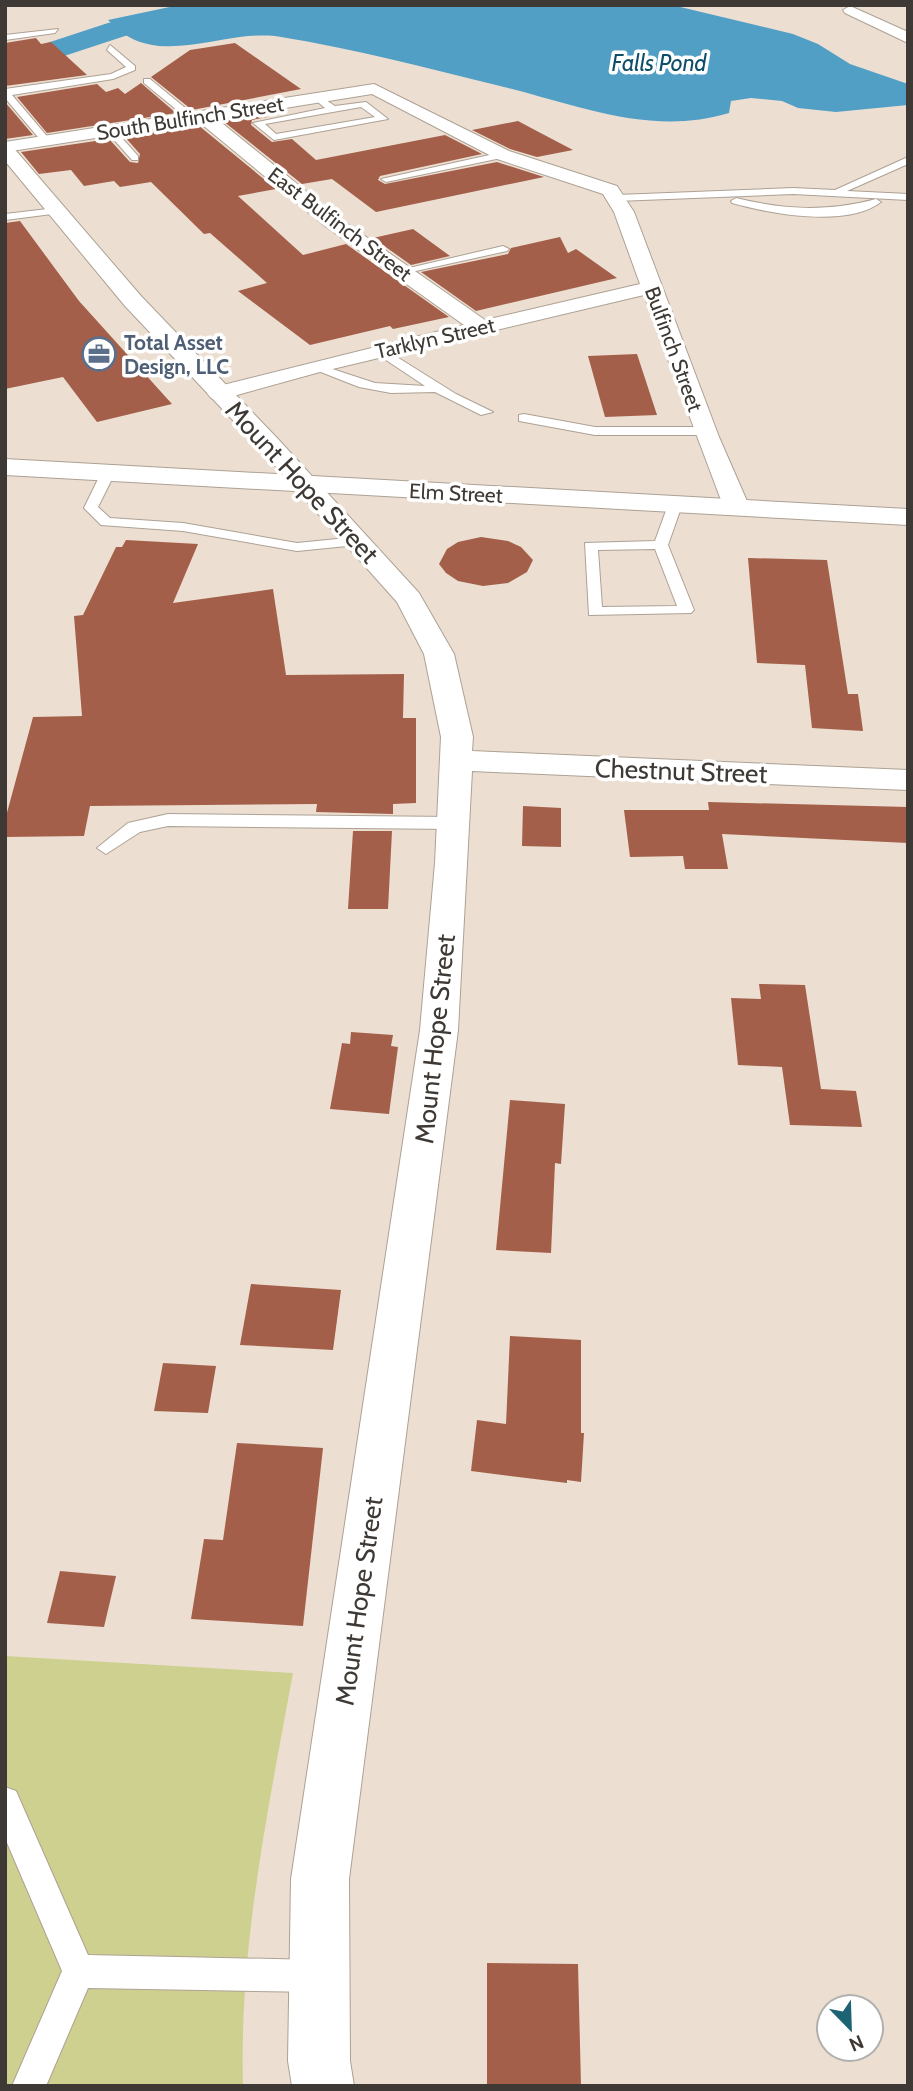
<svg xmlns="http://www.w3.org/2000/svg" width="913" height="2091" font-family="Cabin,sans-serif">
<rect width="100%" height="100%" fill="#ecdfd2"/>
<path fill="#ced08f" d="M5 1656 293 1673C268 1810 239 1946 243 2086H5Z"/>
<path fill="#529fc6" d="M179 5H672L793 34 818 44 850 64 908 84V105L836 112 798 108 782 101 751 98 731 101 729 113C650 137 576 104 500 86 427 68 355 49 281 37 233 28 174 62 129 37 121 33 114 26 108 20Z"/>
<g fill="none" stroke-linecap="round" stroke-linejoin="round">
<polygon fill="#529fc6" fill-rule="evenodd" points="190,5 247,5 243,11 125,36 55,59 44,56 40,50 44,44 108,23"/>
</g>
<g fill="#a35f49">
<polygon points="36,38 41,44 51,42 87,75 5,86 5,43"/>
<polygon points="235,43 301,89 192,110 151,77 190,50"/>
<polygon points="141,83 176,113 47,133 17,97 97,84 106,92 118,88 125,94"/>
<polygon points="5,102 33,135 5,139"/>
<polygon points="263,114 267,117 252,120 251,125 272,142 292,139 316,160 445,135 482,154 380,176 378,180 385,184 497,162 544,177 376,212 332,179 302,184 223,121"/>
<polygon points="518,121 533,129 573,150 537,157 510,149 472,130"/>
<polygon points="198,125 276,189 238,196 303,255 346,244 449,317 393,329 390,326 310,345 238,291 267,283 210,233 204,234 151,182 120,187 114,181 84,186 71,170 39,174 21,152 109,139 130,162 138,163 140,154 124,136"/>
<polygon points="20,221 79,301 172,404 97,422 63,377 5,389 5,223"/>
<polygon points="413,229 450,256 411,265 373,238"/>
<polygon points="560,237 568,253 576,249 617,278 476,311 421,272 508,254 511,248"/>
<polygon points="637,354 657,415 605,417 588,356"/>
<polygon points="481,537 508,541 521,547 533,560 527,572 508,583 483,586 458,581 446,573 439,564 447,549 458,542"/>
<polygon points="126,540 198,544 173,603 273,589 286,675 404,674 403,718 416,718 416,803 393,804 393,814 316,812 317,804 90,806 84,836 5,837 5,820 33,717 82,716 74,616 83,615 116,547 122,547"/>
<polygon points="748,558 827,560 848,694 858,694 863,731 812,728 805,665 757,663"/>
<polygon points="708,802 908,807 908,843 722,834 728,869 685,869 683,856 630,857 624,810 709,810"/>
<polygon points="523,806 561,808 561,847 522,846"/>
<polygon points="353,831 392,831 388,909 348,909"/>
<polygon points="759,984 805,985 821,1089 856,1091 862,1127 790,1125 782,1067 738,1065 731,998 761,999"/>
<polygon points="351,1032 393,1035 391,1046 398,1047 389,1114 330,1109 342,1043 350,1044"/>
<polygon points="510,1100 565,1104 561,1164 555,1163 551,1253 496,1250"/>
<polygon points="251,1284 341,1290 333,1350 240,1345"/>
<polygon points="510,1336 581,1340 581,1433 584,1433 581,1482 567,1480 567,1483 471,1471 477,1420 506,1424"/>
<polygon points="163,1363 216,1366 208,1413 154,1411"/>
<polygon points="237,1443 323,1448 303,1626 191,1619 204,1539 223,1540"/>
<polygon points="60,1571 116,1576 104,1627 47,1623"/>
<polygon points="487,1963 578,1964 581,2086 487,2086"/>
</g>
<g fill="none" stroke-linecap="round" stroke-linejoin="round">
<defs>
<g id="service">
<polygon points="58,29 55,33 5,40 5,35"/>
<polygon points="110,45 135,66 135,70 113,79 12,95 51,141 43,143 5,98 5,89 111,74 126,67 107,50"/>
<polygon points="144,79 150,79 195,116 195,120 189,120 144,83"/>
<path d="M318 95 335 106 366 102 388 119 274 140 253 123 325 108 313 98ZM361 107 375 117 276 134 265 124Z"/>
<polygon points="108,129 114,129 138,156 138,160 132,160 108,133"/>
<polygon points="503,152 506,157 386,182 381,179"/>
<polygon points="908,157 908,164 847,191 908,194 908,200 793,194 617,201 612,198 617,195 793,188 835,190"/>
<path d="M736 198C785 210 827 212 876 199L881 202C847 228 771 214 732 203L731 201Z"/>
<polygon points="56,208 61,211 60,213 5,220 5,214"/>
<polygon points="503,246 509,249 507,251 402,274 396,271"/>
<polygon points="381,347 456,394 493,412 481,415 435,392 391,393 359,387 308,367 314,363 375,383 425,386 377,354 375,351"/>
<polygon points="524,414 595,427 705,427 712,431 705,435 595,435 519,421 519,415"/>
<polygon points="108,469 115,473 98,507 110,518 183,523 297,543 357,537 364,541 357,545 297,551 183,531 101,525 84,508 101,473"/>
<path d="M675 501 682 505 668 545 694 610 691 613 589 615 585 543 655 541 668 505ZM655 549 677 606 602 607 598 550Z"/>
<polygon points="168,814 453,817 462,823 453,829 168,826 140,832 106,854 97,848 128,823"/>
<polygon points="5,1787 16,1791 88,1955 317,1960 329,1964 333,1976 329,1988 317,1992 88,1988 46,2086 12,2086 62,1971 5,1838"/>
</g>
<g id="minor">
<polygon points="850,6 908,32 908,43 845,13 843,10"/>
<path d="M374 84 509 151 617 186 634 212 719 437 750 508 746 514H728L724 508 644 295 320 372 219 400 211 398 207 393 211 388 464 325 325 226 199 122 5 152V142ZM372 94 497 159 603 194 614 212 640 284 485 320 339 218 217 119Z"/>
</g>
<polygon id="tertiary" points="5,144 11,145 141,296 278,439 419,593 454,654 473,737 472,751 908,770 908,790 472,771 458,1030 349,1879 350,2061 354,2086 292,2086 288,2061 291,1879 420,1030 435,863 441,737 424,654 397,602 260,449 125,306 5,161"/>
<polygon id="secondary" points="5,459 908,509 908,525 5,475"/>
</defs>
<use href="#service" stroke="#ada194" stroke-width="2"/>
<use href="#minor" stroke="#ada194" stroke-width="2"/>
<use href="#tertiary" stroke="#ada194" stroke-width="2"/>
<use href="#secondary" stroke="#ada194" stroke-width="2"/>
<use href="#service" fill="#fff" fill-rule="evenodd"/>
<use href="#minor" fill="#fff" fill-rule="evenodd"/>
<use href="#tertiary" fill="#fff" fill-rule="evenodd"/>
<use href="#secondary" fill="#fff" fill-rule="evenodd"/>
</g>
<defs>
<symbol id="office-ring" viewBox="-11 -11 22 22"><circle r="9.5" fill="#fff" stroke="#5c6f8a" stroke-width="1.5"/><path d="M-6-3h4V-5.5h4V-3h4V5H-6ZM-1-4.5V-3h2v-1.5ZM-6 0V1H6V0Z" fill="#5c6f8a"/></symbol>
</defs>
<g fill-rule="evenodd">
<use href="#office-ring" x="80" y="335" width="38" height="38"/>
</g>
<g text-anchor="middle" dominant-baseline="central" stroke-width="7" stroke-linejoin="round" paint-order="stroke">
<g font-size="21" fill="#3e3934" stroke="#fff">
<text transform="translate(190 118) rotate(-9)">South Bulfinch Street</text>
<text transform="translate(340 224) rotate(37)">East Bulfinch Street</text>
<text transform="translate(435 338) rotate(-13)">Tarklyn Street</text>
<text transform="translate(674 349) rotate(70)">Bulfinch Street</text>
<text transform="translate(456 493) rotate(3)">Elm Street</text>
</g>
<g font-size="21" font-weight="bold" fill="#4e5e75" stroke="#fff" text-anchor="start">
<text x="124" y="342">Total Asset<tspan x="124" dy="24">Design, LLC</tspan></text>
</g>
<g font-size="23" font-style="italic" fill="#0f4e69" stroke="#fff">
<text x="659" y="63">Falls Pond</text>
</g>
<g font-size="26" fill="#3e3934" stroke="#fff">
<text transform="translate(302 482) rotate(47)">Mount Hope Street</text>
<text transform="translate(681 771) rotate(2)">Chestnut Street</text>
<text transform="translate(435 1039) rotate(-84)">Mount Hope Street</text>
<text transform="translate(359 1601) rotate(-82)">Mount Hope Street</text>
</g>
</g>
<rect width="913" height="2091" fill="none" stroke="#3e3934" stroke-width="14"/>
<g transform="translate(850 2028) rotate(157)"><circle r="33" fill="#ffffff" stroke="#b2b0ae" stroke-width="2"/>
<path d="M0-5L12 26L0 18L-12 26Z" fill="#1d6373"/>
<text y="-10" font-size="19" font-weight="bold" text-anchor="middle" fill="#3e3934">N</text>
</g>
</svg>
